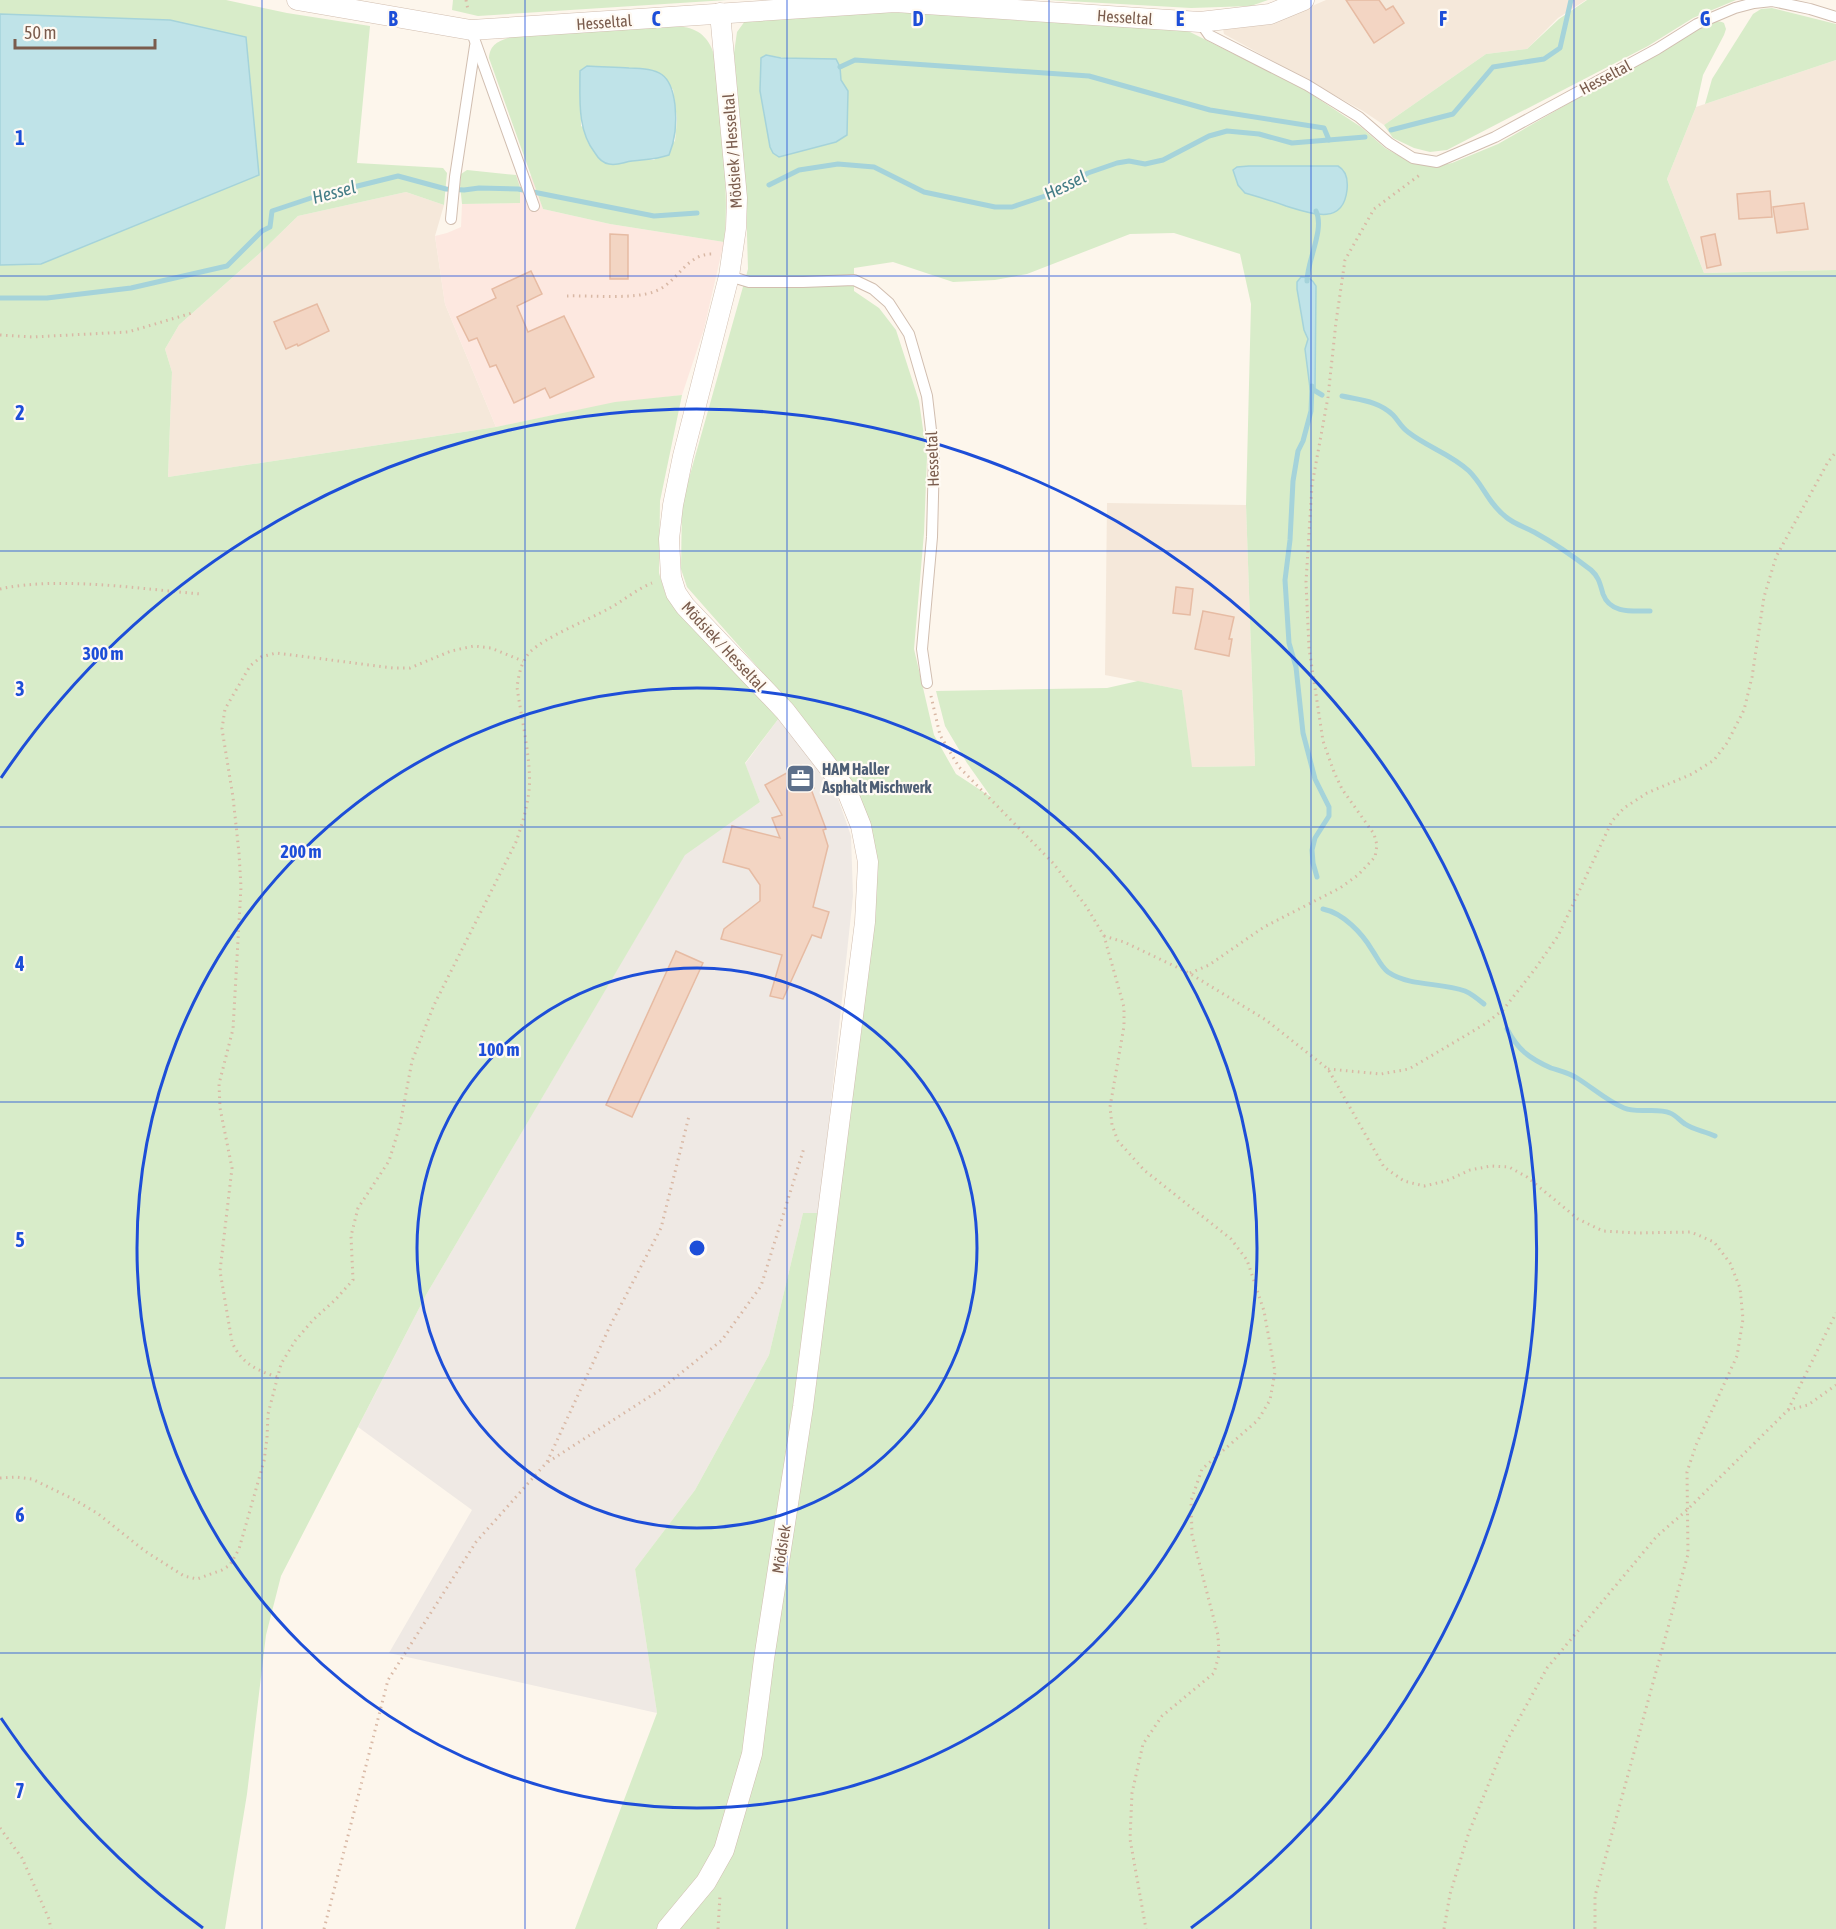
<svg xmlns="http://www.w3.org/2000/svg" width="1836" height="1929" font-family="'Asap Condensed',sans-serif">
<rect width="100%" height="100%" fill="#fdf6ec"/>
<g fill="#f5e8da">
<polygon points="1326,0 1586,0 1558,18 1527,49 1486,54 1384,125 1363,111 1224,34 1223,29 1275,22"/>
<polygon points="1836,60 1836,270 1704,273 1667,179 1696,107"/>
<polygon points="406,192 444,205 435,236 445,304 496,427 168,477 172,372 165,349 179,325 260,253 298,216"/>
<polygon points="1107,503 1246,505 1255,766 1191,767 1182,690 1105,675"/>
</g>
<polygon fill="#fde8e0" points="516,175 532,176 543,209 610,224 724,242 704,329 682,395 615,403 496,427 445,304 435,236 447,233 461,227 462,204 520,203 520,187"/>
<polygon fill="#efe9e4" points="779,718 832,781 851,836 853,896 819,1214 803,1213 769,1355 695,1490 635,1569 657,1713 389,1653 472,1510 358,1427 426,1295 685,854 760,802 745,764"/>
<g fill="#d8ecc9" fill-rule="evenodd">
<polygon points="0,0 226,0 287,13 370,26 357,163 443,168 447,173 444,205 406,192 298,216 260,253 179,325 165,349 172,372 168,477 496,427 615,402 682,395 660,501 659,573 666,596 779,718 745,763 760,802 685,855 426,1295 281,1576 266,1635 247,1794 225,1929 0,1929 0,265 41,264 170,20 0,14"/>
<polygon points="453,0 727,0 478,16 452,10"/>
<polygon points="1049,0 1268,0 1251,6 1191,8"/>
<polygon points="1587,0 1736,0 1693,18 1648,46 1447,150 1430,152 1414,148 1393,138 1384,125 1486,54 1527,49 1559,19"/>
<polygon points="1772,8 1836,24 1836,60 1705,104 1712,79 1753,14 1761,9"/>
<path d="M895 10 1186 30 1302 88 1361 127 1385 148 1414 164 1437 166 1452 163 1498 144 1700 28C1708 24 1716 19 1724 23L1726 29 1724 35 1703 75 1696 107 1667 179 1704 273 1836 270V1929H575L657 1713 635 1569 695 1490 769 1355 803 1213H832L861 1034 876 861 792 706 687 587 681 569 682 503 748 269 746 200 734 53 737 32 745 21ZM766 55 840 67 841 80 848 91 847 135 836 142 779 157 773 153 770 147 760 91 761 58ZM1174 233 1240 254 1251 304 1246 505 1255 766 1192 767 1182 690 1138 681 1107 688 936 691 945 726 967 763 991 797 956 774 934 735 914 649 924 533 927 457 919 401 896 330 879 308 854 291V268L893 262 953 282 995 280 1027 274 1130 234Z"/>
<path d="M671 26C689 26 704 30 712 49 719 65 718 86 719 104 723 150 729 196 724 242L610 224 543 209 489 58C490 44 499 41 511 37ZM587 66 673 89 677 119 675 141 654 160H634L581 126 580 72Z"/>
<polygon points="467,170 516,175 520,187 520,203 462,204 460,185 461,174"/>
</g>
<g fill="#bfe3e8" stroke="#a5d3da" stroke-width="1.5">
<polygon points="0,14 170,20 246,37 259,175 41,264 0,265"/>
<polygon points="766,55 781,58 836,59 840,67 841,80 848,91 847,135 836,142 779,157 773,153 770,147 760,91 761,58"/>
<path d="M587 66C601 67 615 67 629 68 659 69 671 72 675 105 677 123 676 138 669 155 654 160 647 159 632 161 624 162 617 166 609 164 603 163 598 158 595 153 577 130 580 99 580 71Z"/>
<path d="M1249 166H1338C1347 171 1348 181 1347 190 1343 227 1309 213 1286 206 1272 201 1259 197 1245 193L1238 185 1233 170 1237 167Z"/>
<path d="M1301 277C1309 277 1312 279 1316 286L1315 391 1313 392 1310 388 1305 349 1308 339 1304 330 1297 289V282Z"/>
</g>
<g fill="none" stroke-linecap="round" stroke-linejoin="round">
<g stroke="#a5d3da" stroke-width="5">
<polyline points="840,67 855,60 1089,76 1210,110 1324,128 1329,140"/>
<polyline points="1391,130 1453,114 1493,67 1544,59 1560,48 1571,0"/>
<polyline points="769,185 799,170 838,164 874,167 924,192 995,207 1012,207 1048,195 1088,173 1117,163 1129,161 1145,164 1163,160 1209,136 1227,131 1259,134 1292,143 1365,137"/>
<path d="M1307 281C1307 261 1325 229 1316 211"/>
<polyline points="0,298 47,298 131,288 227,266 262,231 270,227 272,211 317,196 398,176 446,189 464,190 479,188 518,189 654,216 697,213"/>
<polyline points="1312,386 1311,411 1303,441 1298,451 1293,481 1290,540 1285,580 1289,643 1296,667 1303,733 1315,779 1329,807 1329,816 1315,838 1312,850 1313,863 1317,877"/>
<polyline points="1312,389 1322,395"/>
<path d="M1342 396C1360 400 1379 401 1393 415 1398 420 1401 427 1408 432 1427 447 1451 454 1469 471 1484 486 1488 503 1506 517 1514 524 1525 527 1534 532 1554 543 1573 556 1591 570 1599 577 1600 584 1603 594 1610 614 1633 611 1650 611"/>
<path d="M1323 909C1343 913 1362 933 1372 950 1377 957 1381 967 1388 972 1410 987 1441 982 1465 991 1472 994 1478 999 1484 1004"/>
<path d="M1507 1029C1518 1050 1529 1058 1551 1068 1560 1071 1569 1073 1577 1078 1593 1088 1607 1101 1624 1108 1638 1114 1656 1107 1670 1113 1676 1115 1680 1121 1685 1124 1694 1130 1705 1131 1715 1136"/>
</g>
</g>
<g fill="#f3d5c3" stroke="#e6bba3" stroke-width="1.5">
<polygon points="1346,0 1379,0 1386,10 1393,6 1404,23 1374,43"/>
<polygon points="1770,191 1772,217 1739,219 1737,194"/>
<polygon points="1804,203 1808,229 1777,233 1773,207"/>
<polygon points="610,234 628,235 628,279 610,279"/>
<polygon points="1715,234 1721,265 1707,268 1701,237"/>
<polygon points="531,271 542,294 517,306 528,332 564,316 594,377 550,398 545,388 514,403 496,365 490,367 477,338 469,341 457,317 496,298 492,289"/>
<polygon points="317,304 329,331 298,346 297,344 286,349 274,322"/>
<polygon points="1176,587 1193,589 1190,615 1173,613"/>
<polygon points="1203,611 1234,617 1229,639 1232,639 1229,656 1195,649"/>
<polygon points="801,765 814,788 811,789 826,829 823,830 828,846 813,907 829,912 821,938 812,935 783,999 770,996 782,955 721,939 724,929 760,901 760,885 749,869 723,862 732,826 780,838 772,818 782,815 765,785"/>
<polygon points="676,951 703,963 632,1117 606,1105"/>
</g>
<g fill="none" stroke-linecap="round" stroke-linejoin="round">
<defs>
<g id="service">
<polyline points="1200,22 1209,35 1307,85 1359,117 1389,143 1413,158 1437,162 1495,137 1657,49 1697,24 1735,8 1754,3 1772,1 1810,9 1836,17"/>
<polyline points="471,30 534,206"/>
<polyline points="451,219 455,177 475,46"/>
<polyline points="729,276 749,282 803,282 854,280 873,289 889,303 909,334 927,396 934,456 932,537 922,649 927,683"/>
</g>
<g id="minor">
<polyline points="297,0 471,30 895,2 1200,22 1270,14 1304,0"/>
<polyline points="667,1929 706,1882 724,1850 752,1754 764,1659 803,1407 865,922 868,862 861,826 847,791 785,711 685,606 676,593 671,577 669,539 673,505 683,456 729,276 736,228 737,198 720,13"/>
</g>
</defs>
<use href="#service" stroke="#d1beb0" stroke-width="12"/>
<use href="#minor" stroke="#d1beb0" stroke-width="21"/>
<g stroke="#d9b8a5" stroke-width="3" stroke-dasharray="1.5 4.5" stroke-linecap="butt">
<polyline points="466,0 468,10"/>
<path d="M567 296C592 295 634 300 656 291 678 282 686 254 712 254"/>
<polyline points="0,335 32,337 128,332 192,313"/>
<path d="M0 589C60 576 140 589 201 594"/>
<polyline points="931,696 940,735 959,767 1053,863 1086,906 1104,936 1124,1007 1124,1026 1110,1107 1112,1125 1118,1141 1144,1170 1231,1239 1247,1260 1264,1311 1275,1372 1270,1400 1258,1420 1202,1469 1191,1501 1192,1535 1218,1635 1219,1655 1214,1673 1162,1716 1143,1744 1132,1793 1130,1839 1146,1929"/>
<polyline points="1104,936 1124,942 1189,973 1266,1020 1328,1069 1384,1167 1404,1181 1424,1186 1446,1181 1470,1170 1491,1166 1509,1167 1527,1177 1578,1219 1603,1231 1637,1233 1691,1232 1714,1242 1730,1263 1740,1288 1743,1319 1737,1356 1696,1445 1687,1472 1688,1554 1595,1896 1595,1929"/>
<polyline points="1190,973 1209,965 1264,927 1340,888 1358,875 1375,857 1377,845 1374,834 1342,789 1334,772 1323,741 1309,648 1306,582 1312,485 1328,397 1336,322 1345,260 1374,209 1421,174"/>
<polyline points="1328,1069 1381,1074 1409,1069 1485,1024 1503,1010 1535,969 1558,936 1612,821 1624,808 1647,793 1692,774 1714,760 1727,743 1744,710 1752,677 1764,597 1776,557 1828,462 1836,452"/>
<path d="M277 1377C256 1370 241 1363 232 1342L220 1271 232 1168 220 1108 219 1084 233 1029 241 887 239 853 233 797 222 729 225 709 250 666 261 657 276 653 393 668H410L451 651 474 646 491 648 523 661"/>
<polyline points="1788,1410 1808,1405 1836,1385"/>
<polyline points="548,1462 660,1390 722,1340 761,1286 804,1148"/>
<path d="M0 1478 16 1477 32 1479 73 1499 97 1513 145 1551 184 1576 197 1579 222 1570 230 1565 239 1549 264 1461 267 1438 268 1414 281 1364 295 1341 313 1320 336 1299 353 1280 351 1236 358 1208 389 1161 400 1125 412 1061 434 1005 516 842C522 825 527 808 529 791 532 762 521 717 517 687 519 674 521 662 530 652 545 637 588 620 608 609 623 601 637 589 652 583"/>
<polyline points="0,1828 22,1858 49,1919 51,1929"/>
<polyline points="324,1929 388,1680 476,1542 547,1462 610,1326 661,1228 689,1116"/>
<polyline points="718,1929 720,1895"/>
<polyline points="1444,1929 1450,1894 1469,1832 1505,1744 1547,1668 1657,1536 1687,1510 1788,1410 1836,1313"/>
</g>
<use href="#service" stroke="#fff" stroke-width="10"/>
<use href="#minor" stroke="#fff" stroke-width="20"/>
</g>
<path fill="none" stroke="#1d4ed8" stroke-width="1.5" stroke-opacity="0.55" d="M262 0V1929M525 0V1929M787 0V1929M1049 0V1929M1311 0V1929M1574 0V1929M0 276H1836M0 551H1836M0 827H1836M0 1102H1836M0 1378H1836M0 1653H1836"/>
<g fill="none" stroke="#1d4ed8" stroke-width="3">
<circle cx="697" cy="1248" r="280"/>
<circle cx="697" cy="1248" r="560"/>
<path d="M203 1928A840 840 0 0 1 1 1718M1 778A840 840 0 1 1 1191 1928"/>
</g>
<defs>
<symbol id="office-square" viewBox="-11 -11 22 22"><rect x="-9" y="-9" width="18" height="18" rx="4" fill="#5c6f8a" stroke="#fffaf3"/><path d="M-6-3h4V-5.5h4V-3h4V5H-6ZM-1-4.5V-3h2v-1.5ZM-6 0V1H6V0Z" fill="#fff"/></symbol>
</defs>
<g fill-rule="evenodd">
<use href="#office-square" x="784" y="762" width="33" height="33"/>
</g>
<g text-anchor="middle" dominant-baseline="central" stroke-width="4.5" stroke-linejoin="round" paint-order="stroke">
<g font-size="16" fill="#7a5c4d" stroke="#fffaf3">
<text transform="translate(1125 17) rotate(4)">Hesseltal</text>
<text transform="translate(604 22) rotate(-4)">Hesseltal</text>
<text transform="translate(1605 77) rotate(-28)">Hesseltal</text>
<text transform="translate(732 151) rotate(-94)">Mödsiek / Hesseltal</text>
<text transform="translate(932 459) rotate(-92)">Hesseltal</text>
<text transform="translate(724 646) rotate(47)">Mödsiek / Hesseltal</text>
<text transform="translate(781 1549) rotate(-81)">Mödsiek</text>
</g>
<g font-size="16" font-weight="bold" fill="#4e5e75" stroke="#fffaf3" text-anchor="start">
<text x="822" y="769">HAM Haller<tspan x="822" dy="18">Asphalt Mischwerk</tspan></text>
</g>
<g font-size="18" font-style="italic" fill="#437c86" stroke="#fffaf3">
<text transform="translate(1065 185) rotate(-26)">Hessel</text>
<text transform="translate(334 192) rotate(-15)">Hessel</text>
</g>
</g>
<g font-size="20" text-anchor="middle" font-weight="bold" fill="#1d4ed8" stroke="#fffaf3" stroke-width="4.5" stroke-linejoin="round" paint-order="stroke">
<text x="393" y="26">B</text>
<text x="656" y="26">C</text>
<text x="918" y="26">D</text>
<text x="1180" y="26">E</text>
<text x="1443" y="26">F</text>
<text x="1705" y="26">G</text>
<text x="20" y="145">1</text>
<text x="20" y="420">2</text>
<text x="20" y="696">3</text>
<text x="20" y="971">4</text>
<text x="20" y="1247">5</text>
<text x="20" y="1522">6</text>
<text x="20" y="1798">7</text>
</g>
<circle cx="697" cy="1248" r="9" fill="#1d4ed8" stroke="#fffaf3" stroke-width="3"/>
<g font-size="18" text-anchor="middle" font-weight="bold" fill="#1d4ed8" stroke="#fffaf3" stroke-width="4.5" stroke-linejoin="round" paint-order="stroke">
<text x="103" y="660">300 m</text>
<text x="301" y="858">200 m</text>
<text x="499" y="1056">100 m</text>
</g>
<path d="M15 39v9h140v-9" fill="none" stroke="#7a5c4d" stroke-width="3"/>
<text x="24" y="39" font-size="18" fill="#7a5c4d" stroke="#fffaf3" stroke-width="4.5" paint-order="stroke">50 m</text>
</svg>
